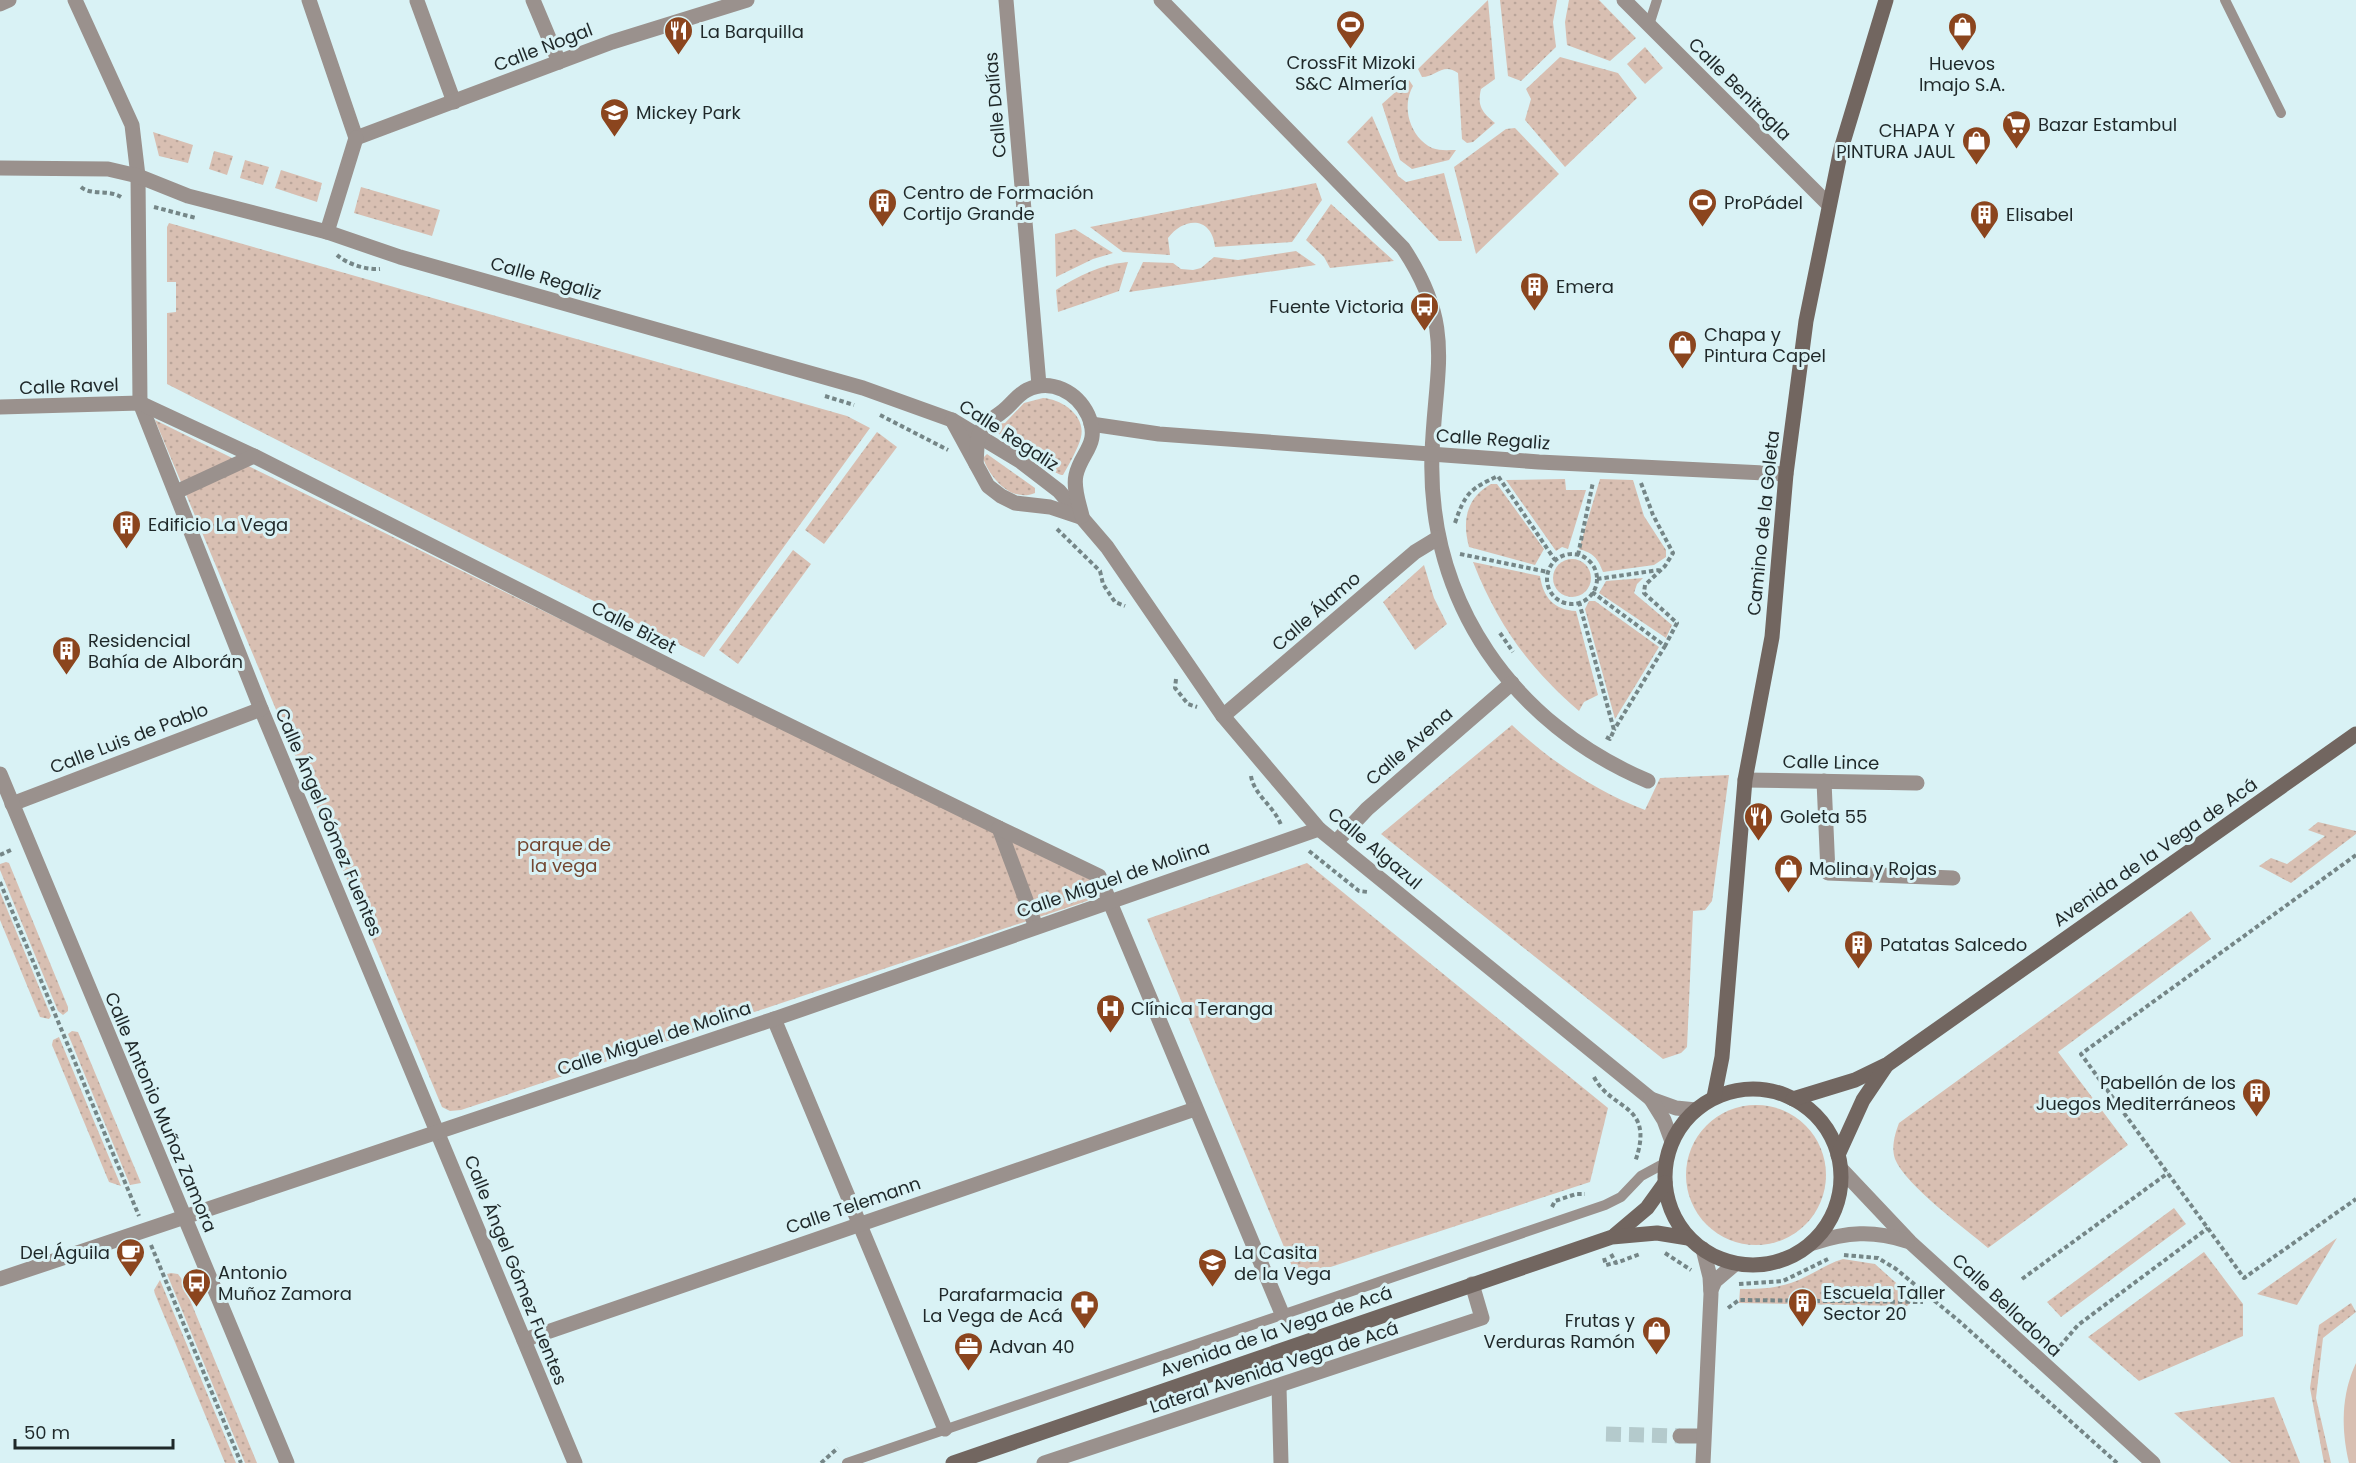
<svg xmlns="http://www.w3.org/2000/svg" width="2356" height="1463" font-family="Poppins,sans-serif">
<defs>
<pattern id="green-dots" width="8" height="8" patternUnits="userSpaceOnUse" patternTransform="scale(1.5)"><rect width="8" height="8" fill="#d8bfb2"/><path d="M2 2h.1M6 6h.1" fill="none" stroke="#b9a499" stroke-width="1.8" stroke-linecap="round"/></pattern>
</defs>
<rect width="100%" height="100%" fill="#d9f2f5"/>
<g fill="url(#green-dots)">
<path d="M1488 0 1495 79 1481 89C1477 106 1482 112 1495 123L1473 142 1467 143 1462 139 1458 73C1443 62 1436 77 1422 77L1418 69Z"/>
<polygon points="1500,0 1557,0 1553,22 1556,47 1521,81 1508,76"/>
<polygon points="1569,0 1599,0 1636,38 1610,61 1567,45 1565,22"/>
<polygon points="1645,47 1663,68 1645,84 1627,64"/>
<polygon points="1560,57 1618,73 1637,98 1565,167 1525,120 1531,99 1526,89"/>
<path d="M1409 80 1413 86C1401 107 1410 137 1432 148 1440 151 1448 150 1456 150L1449 160 1412 169 1400 160 1382 104Z"/>
<polygon points="1372,116 1398,176 1406,182 1444,173 1462,241 1439,241 1347,142"/>
<polygon points="1515,128 1559,174 1476,254 1454,167 1506,129"/>
<polygon points="153,132 193,145 188,163 159,156"/>
<polygon points="214,151 233,156 227,175 209,169"/>
<polygon points="245,160 269,167 263,185 240,178"/>
<polygon points="281,170 322,183 317,202 275,188"/>
<path d="M1316 183 1322 200 1292 242 1215 247C1212 217 1185 216 1168 238L1170 255 1123 252 1090 227Z"/>
<polygon points="361,187 440,210 432,236 354,213"/>
<polygon points="1331,204 1394,261 1330,268 1324,257 1306,240"/>
<polygon points="169,223 847,416 870,428 704,657 167,384 167,313 176,312 176,282 167,282 167,227"/>
<polygon points="1075,229 1113,253 1093,259 1056,277 1055,234"/>
<polygon points="1296,251 1316,265 1129,292 1143,262 1173,263 1181,269 1193,270 1201,268 1214,257 1238,260"/>
<path d="M1128 262 1119 291 1058 312 1056 290C1078 276 1102 264 1128 262Z"/>
<path d="M1043 398C1061 399 1086 415 1081 437 1079 447 1068 466 1063 475 1054 475 1009 440 996 432L997 424 1005 423 1024 403Z"/>
<polygon points="155,420 1095,882 1095,894 1087,901 461,1110 450,1111 442,1107"/>
<polygon points="877,432 897,447 824,544 805,530"/>
<path d="M987 454 1035 488V493C1011 503 990 478 983 458Z"/>
<polygon points="1565,479 1566,490 1586,490 1568,549 1562,547 1556,551 1506,480"/>
<path d="M1600 479 1633 480 1644 516 1666 550V557L1654 565 1603 572C1598 558 1593 553 1579 549Z"/>
<path d="M1491 484H1497L1544 549 1535 565 1469 547C1462 521 1466 498 1491 484Z"/>
<polygon points="793,550 811,564 738,664 719,650"/>
<circle cx="1572" cy="578" r="19"/>
<path d="M1473 562 1540 576C1543 597 1554 610 1576 611L1598 695 1584 702 1579 711C1528 667 1498 625 1473 562Z"/>
<polygon points="1424,565 1434,598 1447,624 1415,650 1383,602"/>
<polygon points="1643,578 1637,584 1634,593 1672,625 1666,638 1599,593 1606,581"/>
<polygon points="1589,601 1595,601 1659,647 1615,719 1585,609"/>
<path d="M1512 725C1550 761 1596 791 1645 810L1660 778 1729 775 1712 901 1705 910 1693 911 1687 1047 1681 1053 1663 1059 1381 834Z"/>
<polygon points="2318,822 2356,831 2356,834 2291,883 2259,866 2271,858 2287,864 2325,836 2308,830"/>
<polygon points="6,862 9,863 68,1007 68,1011 63,1015 58,1011 0,870 0,864"/>
<polygon points="1307,863 1608,1108 1590,1182 1297,1278 1147,919"/>
<polygon points="0,892 51,1016 49,1019 40,1017 0,920"/>
<path d="M2191 911 2211 939 2058 1052 2128 1145 1988 1248C1965 1228 1906 1186 1895 1159 1891 1147 1895 1134 1899 1123Z"/>
<polygon points="72,1031 78,1032 141,1183 130,1185 68,1034"/>
<polygon points="59,1037 121,1186 109,1182 52,1045 53,1040"/>
<circle cx="1756" cy="1175" r="70"/>
<polygon points="2174,1208 2186,1224 2061,1317 2047,1302"/>
<polygon points="2337,1238 2297,1305 2257,1294"/>
<polygon points="2204,1252 2243,1304 2243,1336 2139,1381 2088,1337"/>
<path d="M1843 1259 1875 1264 1914 1299 1907 1306 1739 1303 1740 1289C1763 1289 1784 1288 1805 1277 1818 1271 1829 1263 1843 1259Z"/>
<polygon points="171,1273 178,1274 181,1278 257,1463 245,1463 167,1274"/>
<polygon points="160,1280 236,1463 225,1463 155,1294 154,1290"/>
<polygon points="2351,1303 2356,1312 2323,1338 2316,1398 2331,1463 2324,1463 2310,1388 2319,1325"/>
<polygon points="2274,1397 2300,1463 2231,1463 2174,1413"/>
</g>
<path fill="#d8bfb2" d="M2356 1363V1463H2349C2341 1429 2341 1395 2356 1363Z"/>
<g fill="none" stroke-linecap="round" stroke-linejoin="round">
<polyline stroke="#b4cacc" stroke-width="15" stroke-dasharray="15 8" stroke-linecap="butt" points="1606,1434 1680,1436"/>
<g stroke="#758687" stroke-width="4" stroke-dasharray="4.5 3" stroke-linecap="butt">
<path d="M81 187C92 196 108 189 121 197"/>
<polyline points="154,207 196,218"/>
<path d="M337 255C347 264 366 270 380 269"/>
<polyline points="825,396 854,405"/>
<polyline points="880,415 948,450"/>
<polyline points="1641,483 1653,515 1673,553 1665,566 1645,585 1644,593 1677,623 1665,646"/>
<path d="M1455 523C1465 493 1470 489 1498 476L1555 560"/>
<polyline points="1057,529 1100,571 1103,584 1115,602 1125,606"/>
<polyline points="1460,554 1548,572"/>
<circle cx="1572" cy="579" r="25"/>
<polyline points="1578,555 1593,482"/>
<polyline points="1597,579 1659,570"/>
<polyline points="1592,592 1665,646 1614,730"/>
<polyline points="1579,602 1614,730 1610,739 1606,737"/>
<polyline points="1500,633 1513,652"/>
<polyline points="1176,679 1175,688 1188,704 1197,707"/>
<path d="M1251 776C1254 795 1274 806 1281 825"/>
<polyline points="1309,851 1359,891 1368,892"/>
<polyline points="0,855 13,849"/>
<polyline points="2356,855 2081,1054 2244,1278 2356,1199"/>
<polyline points="0,882 139,1216"/>
<path d="M1594 1077C1611 1111 1656 1103 1635 1162"/>
<polyline points="1552,1207 1555,1201 1576,1194 1585,1194"/>
<polyline points="151,1245 241,1463"/>
<polyline points="1665,1253 1691,1270"/>
<polyline points="1611,1254 1616,1263 1640,1254"/>
<polyline points="1844,1255 1878,1258 1896,1269 1959,1321 2117,1463"/>
<polyline points="1604,1258 1606,1265 1614,1263"/>
<polyline points="2022,1279 2168,1173"/>
<polyline points="1739,1284 1783,1281 1828,1259"/>
<polyline points="1728,1308 1739,1300 1923,1302"/>
<polyline points="2055,1352 2078,1325 2208,1228"/>
<polyline points="821,1463 838,1448"/>
</g>
<g stroke="#9a918d" stroke-width="10">
<polyline points="2225,0 2281,113"/>
<polyline points="1649,25 1657,0"/>
<polyline points="847,1463 1605,1205 1621,1197 1641,1176 1665,1163"/>
</g>
<g stroke="#9a918d" stroke-width="15">
<polyline points="75,0 132,125 138,176 140,403 261,709 575,1463"/>
<polyline points="309,0 356,138"/>
<polyline points="533,0 559,62"/>
<polyline points="1006,0 1039,385"/>
<path d="M1161 0 1403 248C1456 327 1435 368 1432 454 1427 602 1513 724 1648 781"/>
<polyline points="1624,0 1829,205"/>
<polyline points="417,1 454,102"/>
<polyline points="0,4 9,0"/>
<polyline points="356,138 612,42 747,0"/>
<polyline points="327,232 356,138"/>
<polyline points="0,407 140,403 254,456 723,693 999,828 1036,927"/>
<polyline points="1091,424 1159,434 1539,462 1786,474"/>
<polyline points="176,492 254,456"/>
<polyline points="1223,716 1415,552 1438,538"/>
<polyline points="1745,780 1917,783"/>
<polyline points="1824,781 1828,873 1953,878"/>
<polyline points="12,804 261,709"/>
<polyline points="999,828 1099,876 1283,1316"/>
<polyline points="1336,842 1367,809 1512,683"/>
<polyline points="774,1019 945,1429"/>
<polyline points="0,1279 774,1019 1319,829"/>
<polyline points="524,1340 1195,1109"/>
<polyline points="1279,1387 1281,1463"/>
<polyline points="1680,1436 1703,1436"/>
<polyline points="1044,1463 1482,1318 1472,1284"/>
</g>
<g stroke="#9a918d" stroke-width="15">
<polyline points="0,168 108,169 138,176 188,196 327,232 400,257 863,388 952,420 1020,461 1059,491 1107,547 1223,716 1319,829 1651,1099 1676,1108 1696,1110"/>
<polyline points="952,420 988,486 1001,496 1015,503 1050,507 1080,517"/>
<path d="M976 464C977 454 976 441 980 432 984 422 995 418 1003 411 1012 404 1017 395 1027 390 1051 378 1077 392 1088 415 1101 444 1081 452 1076 475 1073 488 1079 503 1082 516"/>
<polyline points="0,774 287,1463"/>
<polyline points="1651,1099 1664,1120 1671,1139"/>
<polyline points="1841,1169 1910,1242 2153,1463"/>
<path d="M1813 1243C1847 1232 1873 1230 1907 1241"/>
<polyline points="1703,1249 1710,1277 1711,1294 1703,1463"/>
<polyline points="1711,1290 1715,1281 1735,1264"/>
</g>
<g stroke="#726660" stroke-width="15">
<circle cx="1753" cy="1177" r="88"/>
<polyline points="1714,1097 1722,1057 1745,780 1772,637 1786,474 1806,321 1841,149 1886,0"/>
<polyline points="1793,1099 1855,1080 1888,1064 2356,734"/>
<polyline points="1838,1155 1863,1100 1886,1066"/>
<polyline points="1615,1235 1647,1208 1665,1183"/>
<polyline points="953,1463 1612,1237 1657,1233 1688,1238"/>
</g>
</g>
<defs>
<symbol id="stadium-pin" viewBox="-11 -11 22 30"><path d="M0 17L-7.5 6A9.5 9.5 0 1 1 7.5 6Z" fill="#8b451e" stroke="#d9f2f5"/><path d="M0-5a6.5 5 0 1 0 0 10a6.5 5 0 1 0 0-10ZM-3.5-1.8h7v3.6h-7Z" fill="#fff"/></symbol>
<symbol id="shop-pin" viewBox="-11 -11 22 30"><path d="M0 17L-7.5 6A9.5 9.5 0 1 1 7.5 6Z" fill="#8b451e" stroke="#d9f2f5"/><path d="M-5-2.5h2.3a2.7 3.5 0 0 1 5.4 0H5L5.5 6h-11ZM-1.5-2.5h3a1.5 2.3 0 0 0-3 0Z" fill="#fff"/></symbol>
<symbol id="restaurant-pin" viewBox="-11 -11 22 30"><path d="M0 17L-7.5 6A9.5 9.5 0 1 1 7.5 6Z" fill="#8b451e" stroke="#d9f2f5"/><path d="M-5-6h1v4h1v-4h1v4h1v-4h1v5L-1.5 .5V6h-2V.5L-5-1ZM5-6V6H3V1.5H1.5Q1.5-4 5-6Z" fill="#fff"/></symbol>
<symbol id="school-pin" viewBox="-11 -11 22 30"><path d="M0 17L-7.5 6A9.5 9.5 0 1 1 7.5 6Z" fill="#8b451e" stroke="#d9f2f5"/><path d="M0-5L7-2L0 1L-7-2ZM-4 1L0 2.5L4 1V4Q0 6-4 4Z" fill="#fff"/></symbol>
<symbol id="supermarket-pin" viewBox="-11 -11 22 30"><path d="M0 17L-7.5 6A9.5 9.5 0 1 1 7.5 6Z" fill="#8b451e" stroke="#d9f2f5"/><path d="M-6-5.5h2.5l.6 2H6L4.5 2H-2.5L-4.4-4H-6ZM-1.5 3.2a1.3 1.3 0 1 0 .1 0ZM3 3.2a1.3 1.3 0 1 0 .1 0Z" fill="#fff"/></symbol>
<symbol id="building-pin" viewBox="-11 -11 22 30"><path d="M0 17L-7.5 6A9.5 9.5 0 1 1 7.5 6Z" fill="#8b451e" stroke="#d9f2f5"/><path d="M-4-6H4V6H1V3H-1V6H-4ZM-2.5-4.3h1.7v1.8h-1.7ZM.8-4.3h1.7v1.8H.8ZM-2.5-1h1.7V.8h-1.7ZM.8-1h1.7V.8H.8Z" fill="#fff"/></symbol>
<symbol id="bus-pin" viewBox="-11 -11 22 30"><path d="M0 17L-7.5 6A9.5 9.5 0 1 1 7.5 6Z" fill="#8b451e" stroke="#d9f2f5"/><path d="M-5-6H5V4H4V6H2V4H-2V6H-4V4H-5ZM-3.5-4V0h7V-4ZM-3.5 1.2v1.5H-2V1.2ZM2 1.2v1.5H3.5V1.2Z" fill="#fff"/></symbol>
<symbol id="hospital-pin" viewBox="-11 -11 22 30"><path d="M0 17L-7.5 6A9.5 9.5 0 1 1 7.5 6Z" fill="#8b451e" stroke="#d9f2f5"/><path d="M-5-5h3v3.5h4V-5h3V5h-3V1.5h-4V5h-3Z" fill="#fff"/></symbol>
<symbol id="cafe-pin" viewBox="-11 -11 22 30"><path d="M0 17L-7.5 6A9.5 9.5 0 1 1 7.5 6Z" fill="#8b451e" stroke="#d9f2f5"/><path d="M-5.5-4.5H6V0H3Q3 3.5 0 3.5H-2.5Q-5.5 3.5-5.5 0ZM3-3.2v2h1.7v-2ZM-6 4.5H4V6H-6Z" fill="#fff"/></symbol>
<symbol id="pharmacy-pin" viewBox="-11 -11 22 30"><path d="M0 17L-7.5 6A9.5 9.5 0 1 1 7.5 6Z" fill="#8b451e" stroke="#d9f2f5"/><path d="M-2-6h4v4h4v4h-4v4h-4v-4h-4v-4h4Z" fill="#fff"/></symbol>
<symbol id="office-pin" viewBox="-11 -11 22 30"><path d="M0 17L-7.5 6A9.5 9.5 0 1 1 7.5 6Z" fill="#8b451e" stroke="#d9f2f5"/><path d="M-6-3h4V-5.5h4V-3h4V5H-6ZM-1-4.5V-3h2v-1.5ZM-6 0V1H6V0Z" fill="#fff"/></symbol>
</defs>
<g fill-rule="evenodd">
<use href="#stadium-pin" x="1334" y="8" width="33" height="45"/>
<use href="#shop-pin" x="1946" y="10" width="33" height="45"/>
<use href="#restaurant-pin" x="662" y="14" width="33" height="45"/>
<use href="#school-pin" x="598" y="96" width="33" height="45"/>
<use href="#supermarket-pin" x="2000" y="108" width="33" height="45"/>
<use href="#shop-pin" x="1960" y="124" width="33" height="45"/>
<use href="#building-pin" x="866" y="186" width="33" height="45"/>
<use href="#stadium-pin" x="1686" y="186" width="33" height="45"/>
<use href="#building-pin" x="1968" y="198" width="33" height="45"/>
<use href="#building-pin" x="1518" y="270" width="33" height="45"/>
<use href="#bus-pin" x="1408" y="290" width="33" height="45"/>
<use href="#shop-pin" x="1666" y="328" width="33" height="45"/>
<use href="#building-pin" x="110" y="508" width="33" height="45"/>
<use href="#building-pin" x="50" y="634" width="33" height="45"/>
<use href="#restaurant-pin" x="1742" y="800" width="33" height="45"/>
<use href="#shop-pin" x="1772" y="852" width="33" height="45"/>
<use href="#building-pin" x="1842" y="928" width="33" height="45"/>
<use href="#hospital-pin" x="1094" y="992" width="33" height="45"/>
<use href="#building-pin" x="2240" y="1076" width="33" height="45"/>
<use href="#cafe-pin" x="114" y="1236" width="33" height="45"/>
<use href="#school-pin" x="1196" y="1246" width="33" height="45"/>
<use href="#bus-pin" x="180" y="1266" width="33" height="45"/>
<use href="#building-pin" x="1786" y="1286" width="33" height="45"/>
<use href="#pharmacy-pin" x="1068" y="1288" width="33" height="45"/>
<use href="#shop-pin" x="1640" y="1314" width="33" height="45"/>
<use href="#office-pin" x="952" y="1330" width="33" height="45"/>
</g>
<g text-anchor="middle" dominant-baseline="central" stroke-width="6" stroke-linejoin="round" paint-order="stroke">
<g font-size="18" fill="#1f2829" stroke="#d9f2f5" text-anchor="start">
<text x="700" y="31">La Barquilla</text>
<text x="1351" y="62" text-anchor="middle">CrossFit Mizoki<tspan x="1351" dy="21">S&amp;C Almería</tspan></text>
<text x="1962" y="63" text-anchor="middle">Huevos<tspan x="1962" dy="21">Imajo S.A.</tspan></text>
<text x="636" y="112">Mickey Park</text>
<text x="2038" y="124">Bazar Estambul</text>
<text x="1955" y="130" text-anchor="end">CHAPA Y<tspan x="1955" dy="21">PINTURA JAUL</tspan></text>
<text x="903" y="192">Centro de Formación<tspan x="903" dy="21">Cortijo Grande</tspan></text>
<text x="1724" y="202">ProPádel</text>
<text x="2006" y="214">Elisabel</text>
<text x="1556" y="286">Emera</text>
<text x="1404" y="306" text-anchor="end">Fuente Victoria</text>
<text x="1704" y="334">Chapa y<tspan x="1704" dy="21">Pintura Capel</tspan></text>
<text x="148" y="524">Edificio La Vega</text>
<text x="88" y="640">Residencial<tspan x="88" dy="21">Bahía de Alborán</tspan></text>
<text x="1780" y="816">Goleta 55</text>
<text x="1809" y="868">Molina y Rojas</text>
<text x="1880" y="944">Patatas Salcedo</text>
<text x="1131" y="1008">Clínica Teranga</text>
<text x="2236" y="1082" text-anchor="end">Pabellón de los<tspan x="2236" dy="21">Juegos Mediterráneos</tspan></text>
<text x="110" y="1252" text-anchor="end">Del Águila</text>
<text x="1234" y="1252">La Casita<tspan x="1234" dy="21">de la Vega</tspan></text>
<text x="218" y="1272">Antonio<tspan x="218" dy="21">Muñoz Zamora</tspan></text>
<text x="1823" y="1292">Escuela Taller<tspan x="1823" dy="21">Sector 20</tspan></text>
<text x="1063" y="1294" text-anchor="end">Parafarmacia<tspan x="1063" dy="21">La Vega de Acá</tspan></text>
<text x="1635" y="1320" text-anchor="end">Frutas y<tspan x="1635" dy="21">Verduras Ramón</tspan></text>
<text x="989" y="1346">Advan 40</text>
</g>
<g font-size="18" fill="#1f2829" stroke="#d9f2f5">
<text transform="translate(543 47) rotate(-21)">Calle Nogal</text>
<text transform="translate(1740 89) rotate(45)">Calle Benitagla</text>
<text transform="translate(995 105) rotate(-95)">Calle Dalías</text>
<text transform="translate(546 278) rotate(16)">Calle Regaliz</text>
<text transform="translate(69 386) rotate(-2)">Calle Ravel</text>
<text transform="translate(1009 435) rotate(33)">Calle Regaliz</text>
<text transform="translate(1493 439) rotate(4)">Calle Regaliz</text>
<text transform="translate(1763 523) rotate(-84)">Camino de la Goleta</text>
<text transform="translate(1316 611) rotate(-41)">Calle Álamo</text>
<text transform="translate(634 627) rotate(27)">Calle Bizet</text>
<text transform="translate(129 738) rotate(-21)">Calle Luis de Pablo</text>
<text transform="translate(1409 746) rotate(-41)">Calle Avena</text>
<text transform="translate(1831 762) rotate(1)">Calle Lince</text>
<text transform="translate(329 822) rotate(67)">Calle Ángel Gómez Fuentes</text>
<text transform="translate(1375 848) rotate(40)">Calle Algazul</text>
<text transform="translate(2155 852) rotate(-35)">Avenida de la Vega de Acá</text>
<text transform="translate(1113 879) rotate(-19)">Calle Miguel de Molina</text>
<text transform="translate(654 1038) rotate(-18)">Calle Miguel de Molina</text>
<text transform="translate(161 1112) rotate(67)">Calle Antonio Muñoz Zamora</text>
<text transform="translate(853 1205) rotate(-19)">Calle Telemann</text>
<text transform="translate(516 1270) rotate(68)">Calle Ángel Gómez Fuentes</text>
<text transform="translate(2007 1305) rotate(43)">Calle Belladona</text>
<text transform="translate(1276 1331) rotate(-19)">Avenida de la Vega de Acá</text>
<text transform="translate(1274 1367) rotate(-18)">Lateral Avenida Vega de Acá</text>
</g>
<g font-size="18" fill="#734630" stroke="#d9f2f5">
<text x="564" y="844">parque de<tspan x="564" dy="21">la vega</tspan></text>
</g>
</g>
<path d="M15 1439v9h158v-9" fill="none" stroke="#1f2829" stroke-width="3"/>
<text x="24" y="1439" font-size="18" fill="#1f2829" stroke="#d9f2f5" stroke-width="4.5" paint-order="stroke">50 m</text>
</svg>
